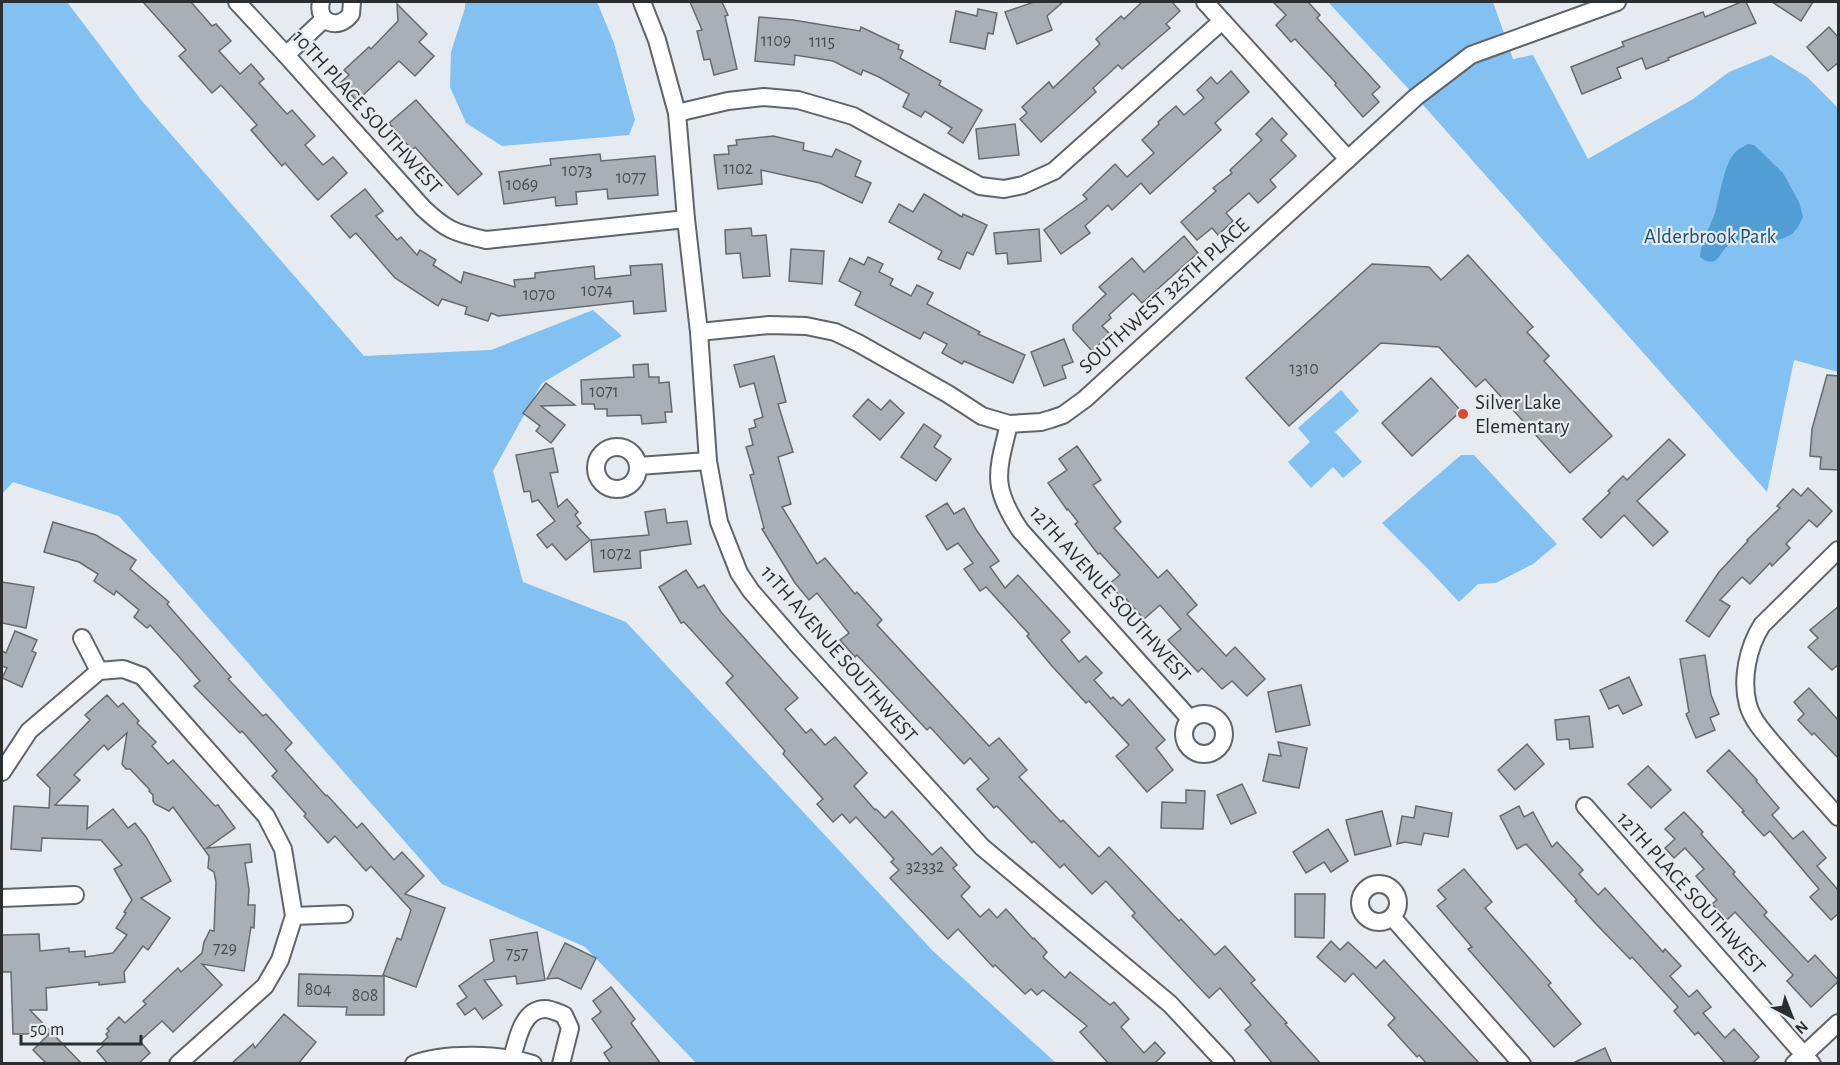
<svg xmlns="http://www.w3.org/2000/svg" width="1840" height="1065" font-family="'Alegreya Sans',sans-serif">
<rect width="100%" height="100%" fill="#e5ebf1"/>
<g fill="#82c1f2">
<polygon points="2,2 67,2 142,101 364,356 491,350 593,310 622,336 542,383 493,471 523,582 626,622 933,951 1056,1063 696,1063 585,947 442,884 119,516 13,482 2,494"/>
<polygon points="465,2 597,2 614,43 635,120 629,135 502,146 466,123 450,87 451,52 465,8"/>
<polygon points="1328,2 1493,2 1513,59 1533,55 1588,159 1693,99 1729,72 1771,55 1807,77 1838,108 1838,372 1794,360 1767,492 1416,97"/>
<polygon points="1341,390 1359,411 1335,432 1362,462 1343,478 1333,467 1311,488 1288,462 1310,442 1298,428"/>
<polygon points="1461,455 1474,455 1557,544 1533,564 1496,583 1478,584 1459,602 1430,571 1382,523"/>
</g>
<path fill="#529dd4" d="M1748 144 1754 145 1783 173 1799 202 1803 217 1798 227 1792 234 1782 239 1758 245 1739 240C1736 241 1732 242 1730 244 1719 251 1718 271 1700 257 1701 242 1710 227 1715 213 1720 196 1723 169 1733 155 1737 149 1743 147 1748 144Z"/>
<g fill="#a9b0b5" stroke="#656a6f" stroke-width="1.5">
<polygon points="143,2 191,2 212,26 216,24 231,41 219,51 240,74 251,64 264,79 259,83 287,114 292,110 315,136 305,145 323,165 333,157 347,173 318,200 315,197 285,163 282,166 251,130 257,125 221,85 212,93 179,56 186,50"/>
<polygon points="690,2 722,2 728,15 725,16 737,69 714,75 710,59 704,60 697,31 702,30"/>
<polygon points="1034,2 1063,2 1047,16 1052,30 1017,44 1005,12"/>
<polygon points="1142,2 1172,2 1180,11 1166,24 1170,28 1122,69 1118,65 1093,88 1096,92 1041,142 1020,119 1027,113 1022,107 1049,82 1053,88 1100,44 1096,39 1121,16 1124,19"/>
<polygon points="1273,2 1308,2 1320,15 1317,18 1380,87 1372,94 1379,102 1363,117 1335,85 1336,83 1295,39 1291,42 1276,25 1286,15"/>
<polygon points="1741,2 1746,2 1756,23 1668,58 1669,60 1646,69 1642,58 1617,68 1621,78 1582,94 1571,67 1624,46 1622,42 1703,12 1705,17"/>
<polygon points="1772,2 1813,2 1801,21"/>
<polygon points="397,4 427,34 419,42 434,56 415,76 399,61 357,101 340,83 349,75 344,70 369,47 371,49 398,21"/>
<polygon points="978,9 997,13 993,34 988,33 985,49 950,42 956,11 977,16"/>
<polygon points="759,17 793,20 860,31 861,27 899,45 898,49 903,51 900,58 941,81 939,85 982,110 963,143 948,133 952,128 925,111 921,117 903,107 909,94 879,77 863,70 861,75 833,61 795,55 794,65 755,61"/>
<polygon points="1829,27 1839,38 1839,62 1828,71 1807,47"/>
<polygon points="1231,71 1249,92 1215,123 1221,130 1150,194 1141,183 1112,210 1108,205 1085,226 1090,233 1061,254 1044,230 1087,199 1083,195 1115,164 1127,177 1154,153 1142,140 1159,124 1158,122 1176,106 1184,115 1204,98 1197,90 1211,77 1217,84"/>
<polygon points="416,100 482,174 458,195 415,147 412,150 389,123"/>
<polygon points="1272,118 1287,134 1281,140 1296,156 1270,180 1276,187 1258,203 1249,193 1226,213 1233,221 1218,235 1212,228 1197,240 1181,222 1216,191 1213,188 1232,173 1230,170 1262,140 1256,134"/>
<polygon points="1015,124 1019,155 979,159 976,129"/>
<polygon points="773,136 804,143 803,150 832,157 836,149 861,161 855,176 871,183 862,203 820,183 761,170 762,184 718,189 714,155 729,154 728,146 737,145 736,140"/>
<polygon points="600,154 601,161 655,156 658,195 608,199 607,189 576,192 577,204 556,206 555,197 504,204 499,172 551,165 550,159"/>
<polygon points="365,189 383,211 376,216 397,240 401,237 417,255 420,250 436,260 433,265 461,283 464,272 515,287 514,280 535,278 535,273 594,266 595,279 631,275 630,266 662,264 666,311 634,314 633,301 498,316 491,313 488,321 465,314 467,307 442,299 438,306 395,278 356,233 350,238 331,216"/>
<polygon points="924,194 962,217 963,214 987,225 973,255 967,252 960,269 938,259 942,251 889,222 899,204 913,212"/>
<polygon points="751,228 752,236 766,235 770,276 743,278 740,253 726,254 725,230"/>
<polygon points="1039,229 1041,261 1008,264 1007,253 996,254 994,233"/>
<polygon points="1184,236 1198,253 1142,303 1133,293 1109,315 1111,318 1102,326 1110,334 1092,351 1073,330 1073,325 1106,294 1099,287 1132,258 1144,272"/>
<polygon points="791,249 824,251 822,284 789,281"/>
<polygon points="1468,255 1533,327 1527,332 1549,356 1544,361 1612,436 1570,473 1485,379 1476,387 1439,347 1381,343 1289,426 1246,378 1372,264 1429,267 1441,280"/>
<polygon points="868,257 883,264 879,272 893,279 890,285 911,296 917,285 933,293 927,304 980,332 978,334 1025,355 1013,383 964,361 962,364 942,353 947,344 924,332 920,339 855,305 861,292 839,281 850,258 864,265"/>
<polygon points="1064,339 1073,362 1062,366 1066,378 1044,386 1031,352"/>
<polygon points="774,356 786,402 778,404 793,452 778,457 791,504 782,507 817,564 825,558 855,594 857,592 882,620 877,625 989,746 999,738 1027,770 1019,777 1061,822 1063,820 1099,857 1109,847 1179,921 1181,919 1215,955 1225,946 1255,980 1251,983 1287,1023 1285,1024 1321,1064 1273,1064 1245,1030 1251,1025 1220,988 1209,998 1132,916 1135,913 1106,881 1092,894 1064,864 1060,868 1034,841 1032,843 997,806 994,808 977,789 989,779 970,758 964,764 930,727 927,730 857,655 855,657 840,640 849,633 817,593 809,600 795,583 762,529 764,528 750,475 754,474 746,447 753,445 749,429 756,427 754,420 763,417 754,383 740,387 734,365"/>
<polygon points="648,364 649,377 659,377 659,383 669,382 672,412 665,412 666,422 642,424 641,415 607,416 607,409 595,409 594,404 582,404 581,380 634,377 633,365"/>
<polygon points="1827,375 1839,376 1839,470 1820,469 1821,457 1810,456 1812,429"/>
<polygon points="1431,378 1461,411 1412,456 1382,423"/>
<polygon points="546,383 575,405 541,406 565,425 551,443 536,431 540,426 523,413"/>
<polygon points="868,399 881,410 890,400 904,413 880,440 853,416"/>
<polygon points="924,424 941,436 934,447 951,459 936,481 901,457"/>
<polygon points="1669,439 1685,455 1637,501 1668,532 1653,546 1624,515 1601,538 1583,519 1610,493 1608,491 1623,476 1627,480"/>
<polygon points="1077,446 1101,480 1093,485 1121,522 1114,528 1158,578 1167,570 1197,605 1187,614 1226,656 1235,647 1265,679 1247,696 1232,681 1222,689 1202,668 1198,672 1168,640 1181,629 1160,605 1144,619 1126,599 1124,600 1109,584 1120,575 1100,553 1098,554 1075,524 1078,522 1068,509 1067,510 1048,483 1067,470 1059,459"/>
<polygon points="553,448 558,472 550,473 558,507 567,499 578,512 575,515 581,523 577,526 590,540 566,560 552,544 547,548 537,535 555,521 538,500 532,502 530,491 524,492 516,455"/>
<polygon points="1808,488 1832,511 1817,527 1809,520 1786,544 1790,548 1772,566 1770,563 1750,584 1742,577 1720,600 1730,606 1709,637 1686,621 1719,572 1748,541 1747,540 1780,508 1777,506 1793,489 1801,496"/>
<polygon points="947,503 954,514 964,508 977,531 999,561 990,567 1005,588 1018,575 1070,632 1061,640 1079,662 1086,656 1102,673 1094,680 1111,699 1113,697 1122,706 1129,699 1165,740 1156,748 1173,770 1147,792 1116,756 1129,745 1089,701 1086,703 1051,665 1027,636 1029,634 986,587 980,591 964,569 973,563 958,543 947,550 926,516"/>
<polygon points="665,509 667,523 687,521 691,544 640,551 641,568 594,572 591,540 649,535 645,512"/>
<polygon points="53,522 96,535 136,560 130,569 169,602 167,604 231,677 228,679 263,716 266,714 292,743 285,750 326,796 327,795 357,828 362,823 394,860 402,852 424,876 405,894 445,908 416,987 383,975 397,938 401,940 411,910 371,866 366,871 335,836 328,843 304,816 306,814 272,776 277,771 242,731 240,733 194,686 200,681 182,660 150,625 147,628 134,617 139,610 116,591 114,595 94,581 98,574 79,562 44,552"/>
<polygon points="686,570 698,588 704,585 721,612 798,698 785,709 806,733 811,729 825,745 835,737 867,773 854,786 875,810 876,809 885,818 892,811 932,855 941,847 957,865 953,868 970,887 961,896 980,917 989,909 997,918 1006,909 1033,939 1034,938 1047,952 1043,957 1065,978 1070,972 1110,1005 1114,1002 1129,1019 1121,1027 1144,1053 1155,1042 1165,1053 1154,1064 1109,1064 1080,1032 1087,1026 1043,990 1037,995 1031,989 1025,994 995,965 993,967 958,929 948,939 890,878 899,870 891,862 894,859 856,817 850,823 842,814 833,822 817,804 823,799 783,754 785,751 726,683 733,676 684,622 681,623 659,587"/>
<polygon points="2,582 34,587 26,628 2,623"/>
<polygon points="1839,606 1839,664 1832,670 1808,647 1818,638 1810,630"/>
<polygon points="15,631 37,640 32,651 36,653 22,687 2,678 7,668 2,666 2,651 6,653"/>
<polygon points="1705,655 1711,695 1719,714 1710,718 1715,730 1696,738 1686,714 1689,712 1680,659"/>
<polygon points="1629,677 1642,705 1623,714 1618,705 1609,709 1600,690"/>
<polygon points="1301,685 1310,725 1276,732 1268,692"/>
<polygon points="1809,688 1839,721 1839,759 1814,733 1812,735 1798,720 1804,714 1794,702"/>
<polygon points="107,695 118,707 123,703 139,721 137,723 156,742 152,746 168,764 173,760 215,806 218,805 235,828 207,848 250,844 252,862 245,863 249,890 248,905 255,905 254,928 251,927 244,971 202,964 222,985 173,1032 162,1021 140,1041 150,1053 138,1064 108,1064 97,1051 104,1045 102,1043 108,1037 106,1034 109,1031 107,1029 119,1017 125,1023 146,1004 143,1001 178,968 181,972 202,953 204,942 210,930 214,931 216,882 214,872 208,868 209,856 173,807 169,811 155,804 153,801 153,795 149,791 150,790 130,769 126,769 122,764 127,733 108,750 104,745 74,775 80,780 55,805 88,806 87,829 113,809 128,828 135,823 146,837 171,881 141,898 170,918 148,950 143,946 124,972 125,982 99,985 99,982 46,988 47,1010 30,1010 82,1064 47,1064 33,1050 49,1034 13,1034 11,972 2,972 2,935 39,934 40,951 69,948 69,952 85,951 85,957 113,953 127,935 116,928 126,913 124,912 132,900 114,869 122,865 101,840 42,838 41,851 11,849 14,806 49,808 50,788 37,775 90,720 85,715"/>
<polygon points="1589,716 1593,747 1570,749 1569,739 1557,740 1555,720"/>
<polygon points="1278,742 1307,748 1299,788 1263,781 1269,754 1281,756"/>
<polygon points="1527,744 1544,764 1515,790 1498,770"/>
<polygon points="1729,750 1757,780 1756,781 1779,808 1772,815 1793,839 1803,831 1826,858 1817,866 1839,891 1839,913 1831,920 1810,897 1819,889 1770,831 1764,836 1742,812 1744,811 1707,771"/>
<polygon points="1648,766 1671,790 1651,808 1628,784"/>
<polygon points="1242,784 1256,813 1231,824 1217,795"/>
<polygon points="1186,790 1205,791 1203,829 1161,828 1162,802 1186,803"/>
<polygon points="1416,806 1452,813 1448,837 1424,833 1421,845 1405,842 1397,844 1402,816 1414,818"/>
<polygon points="1519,806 1524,817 1533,812 1552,847 1557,842 1583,870 1579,874 1598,895 1605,888 1663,952 1665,949 1681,966 1670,976 1689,997 1697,990 1711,1007 1703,1013 1725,1038 1734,1029 1759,1057 1752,1064 1726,1064 1698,1032 1695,1035 1674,1011 1678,1007 1632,957 1630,959 1597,925 1575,901 1577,900 1526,844 1517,849 1500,816"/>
<polygon points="1382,811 1391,846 1355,855 1346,820"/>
<polygon points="1684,812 1703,832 1701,834 1735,872 1733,874 1767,912 1764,915 1808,962 1815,955 1839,981 1811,1007 1787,981 1793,975 1735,912 1727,920 1712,904 1717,900 1696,876 1704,869 1685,848 1674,858 1665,848 1675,839 1665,829"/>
<polygon points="1328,829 1348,861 1331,872 1324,862 1306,873 1293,852"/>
<polygon points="1464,869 1492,902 1485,908 1551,983 1548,985 1581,1024 1554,1047 1468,949 1472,947 1437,906 1446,899 1438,890"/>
<polygon points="1295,894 1325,894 1324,938 1295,937"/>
<polygon points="537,932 545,980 517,984 516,976 484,980 502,1005 483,1019 475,1008 465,1015 457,1004 467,997 459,986 494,961 490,940"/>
<polygon points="1331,941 1340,950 1348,942 1376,968 1384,960 1480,1064 1427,1064 1419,1055 1417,1057 1388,1025 1395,1018 1353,973 1345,982 1317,957"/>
<polygon points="565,943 596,958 581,989 558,978 547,979"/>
<polygon points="299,974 384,976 384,1015 346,1015 347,1007 298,1006"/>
<polygon points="611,987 635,1019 631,1023 661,1064 611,1064 604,1053 612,1047 592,1019 601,1012 593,1001"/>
<polygon points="284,1014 316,1042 298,1064 231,1064 253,1044 255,1048"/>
<polygon points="1605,1048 1612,1064 1571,1064"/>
</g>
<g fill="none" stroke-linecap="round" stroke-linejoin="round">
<defs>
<g id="minor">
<path d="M237 2 286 55 423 208C446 230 455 233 486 240L686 219"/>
<path d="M321 2C316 23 339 31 351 14L352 2"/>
<polyline points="642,2 657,40 677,113 686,219 699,332 708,461 719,522 739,573 751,591 797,644 982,847 1170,1004 1226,1064"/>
<polyline points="1205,2 1348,159"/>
<polyline points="286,55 324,19"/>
<polyline points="677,113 728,101 764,97 798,100 853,116 980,186 1004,189 1023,185 1054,171 1222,21"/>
<polyline points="699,332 769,325 806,326 835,332 858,343 948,394 982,416 1009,424 1041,422 1051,419 1063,415 1085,399 1416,97 1471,55 1617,2"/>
<path d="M1009 424C997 473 991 486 1020 530L1190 719"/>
<circle cx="617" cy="468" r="21"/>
<polyline points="638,466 708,461"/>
<path d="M1838 550 1762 625C1748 647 1741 679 1748 705 1753 722 1766 735 1777 748 1796 771 1818 794 1838 817"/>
<polyline points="82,638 99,671"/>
<polyline points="99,671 123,669 142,676 266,816 283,849 294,916 280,960 265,986 178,1064"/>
<circle cx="1204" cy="734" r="20"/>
<polyline points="2,772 29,731 99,671"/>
<polyline points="1585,806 1812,1064"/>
<circle cx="1379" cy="903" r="19"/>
<polyline points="2,898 75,895"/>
<polyline points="294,916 344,914"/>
<polyline points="1392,917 1522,1064"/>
<path d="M512 1058C517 1041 522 1009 545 1009 551 1009 559 1013 564 1015L570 1028 561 1064"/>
<path d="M414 1064C445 1052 502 1054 533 1064"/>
<polyline points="1794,1064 1838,1023"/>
</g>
</defs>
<use href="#minor" stroke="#5f656a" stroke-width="20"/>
<use href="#minor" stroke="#fff" stroke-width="16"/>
</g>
<circle fill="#d64b2f" stroke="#e5ebf1" stroke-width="2" cx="1463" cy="414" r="6"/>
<g text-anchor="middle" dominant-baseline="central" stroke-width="4.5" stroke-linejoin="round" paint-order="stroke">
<g font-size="18" fill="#4a4e51">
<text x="776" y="41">1109</text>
<text x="822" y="42">1115</text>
<text x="738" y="169">1102</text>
<text x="577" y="171">1073</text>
<text x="631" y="178">1077</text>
<text x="522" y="185">1069</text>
<text x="597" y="291">1074</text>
<text x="539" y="295">1070</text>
<text x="1304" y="369">1310</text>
<text x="604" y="392">1071</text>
<text x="616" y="554">1072</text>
<text x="925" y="867">32332</text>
<text x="225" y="949">729</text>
<text x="517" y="954">757</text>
<text x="318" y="990">804</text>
<text x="365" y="996">808</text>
</g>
<g font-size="21" fill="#2b2e30" stroke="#e5ebf1">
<text transform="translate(367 112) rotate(48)">10TH PLACE SOUTHWEST</text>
<text transform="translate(1164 296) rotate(-42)">SOUTHWEST 325TH PLACE</text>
<text transform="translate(1110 594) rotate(48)">12TH AVENUE SOUTHWEST</text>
<text transform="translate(839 654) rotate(49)">11TH AVENUE SOUTHWEST</text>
<text transform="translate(1691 893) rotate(48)">12TH PLACE SOUTHWEST</text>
</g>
<g font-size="21" fill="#1a5177" stroke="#e5ebf1">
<text x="1710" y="236">Alderbrook Park</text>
</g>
<g font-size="21" fill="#2b2e30" stroke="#e5ebf1" text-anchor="start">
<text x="1475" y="402">Silver Lake<tspan x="1475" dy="24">Elementary</tspan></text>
</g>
</g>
<rect width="1840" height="1065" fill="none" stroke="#2b2e30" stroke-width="6"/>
<g transform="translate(1792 1017) rotate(138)" stroke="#e5ebf1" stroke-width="4.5" paint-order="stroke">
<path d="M0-4.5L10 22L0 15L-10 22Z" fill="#2b2e30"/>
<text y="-9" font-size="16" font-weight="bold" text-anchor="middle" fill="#2b2e30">N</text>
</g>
<path d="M21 1035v9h120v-9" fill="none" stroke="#2b2e30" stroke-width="3"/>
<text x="30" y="1035" font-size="18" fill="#2b2e30" stroke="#e5ebf1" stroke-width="4.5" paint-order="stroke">50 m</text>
</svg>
